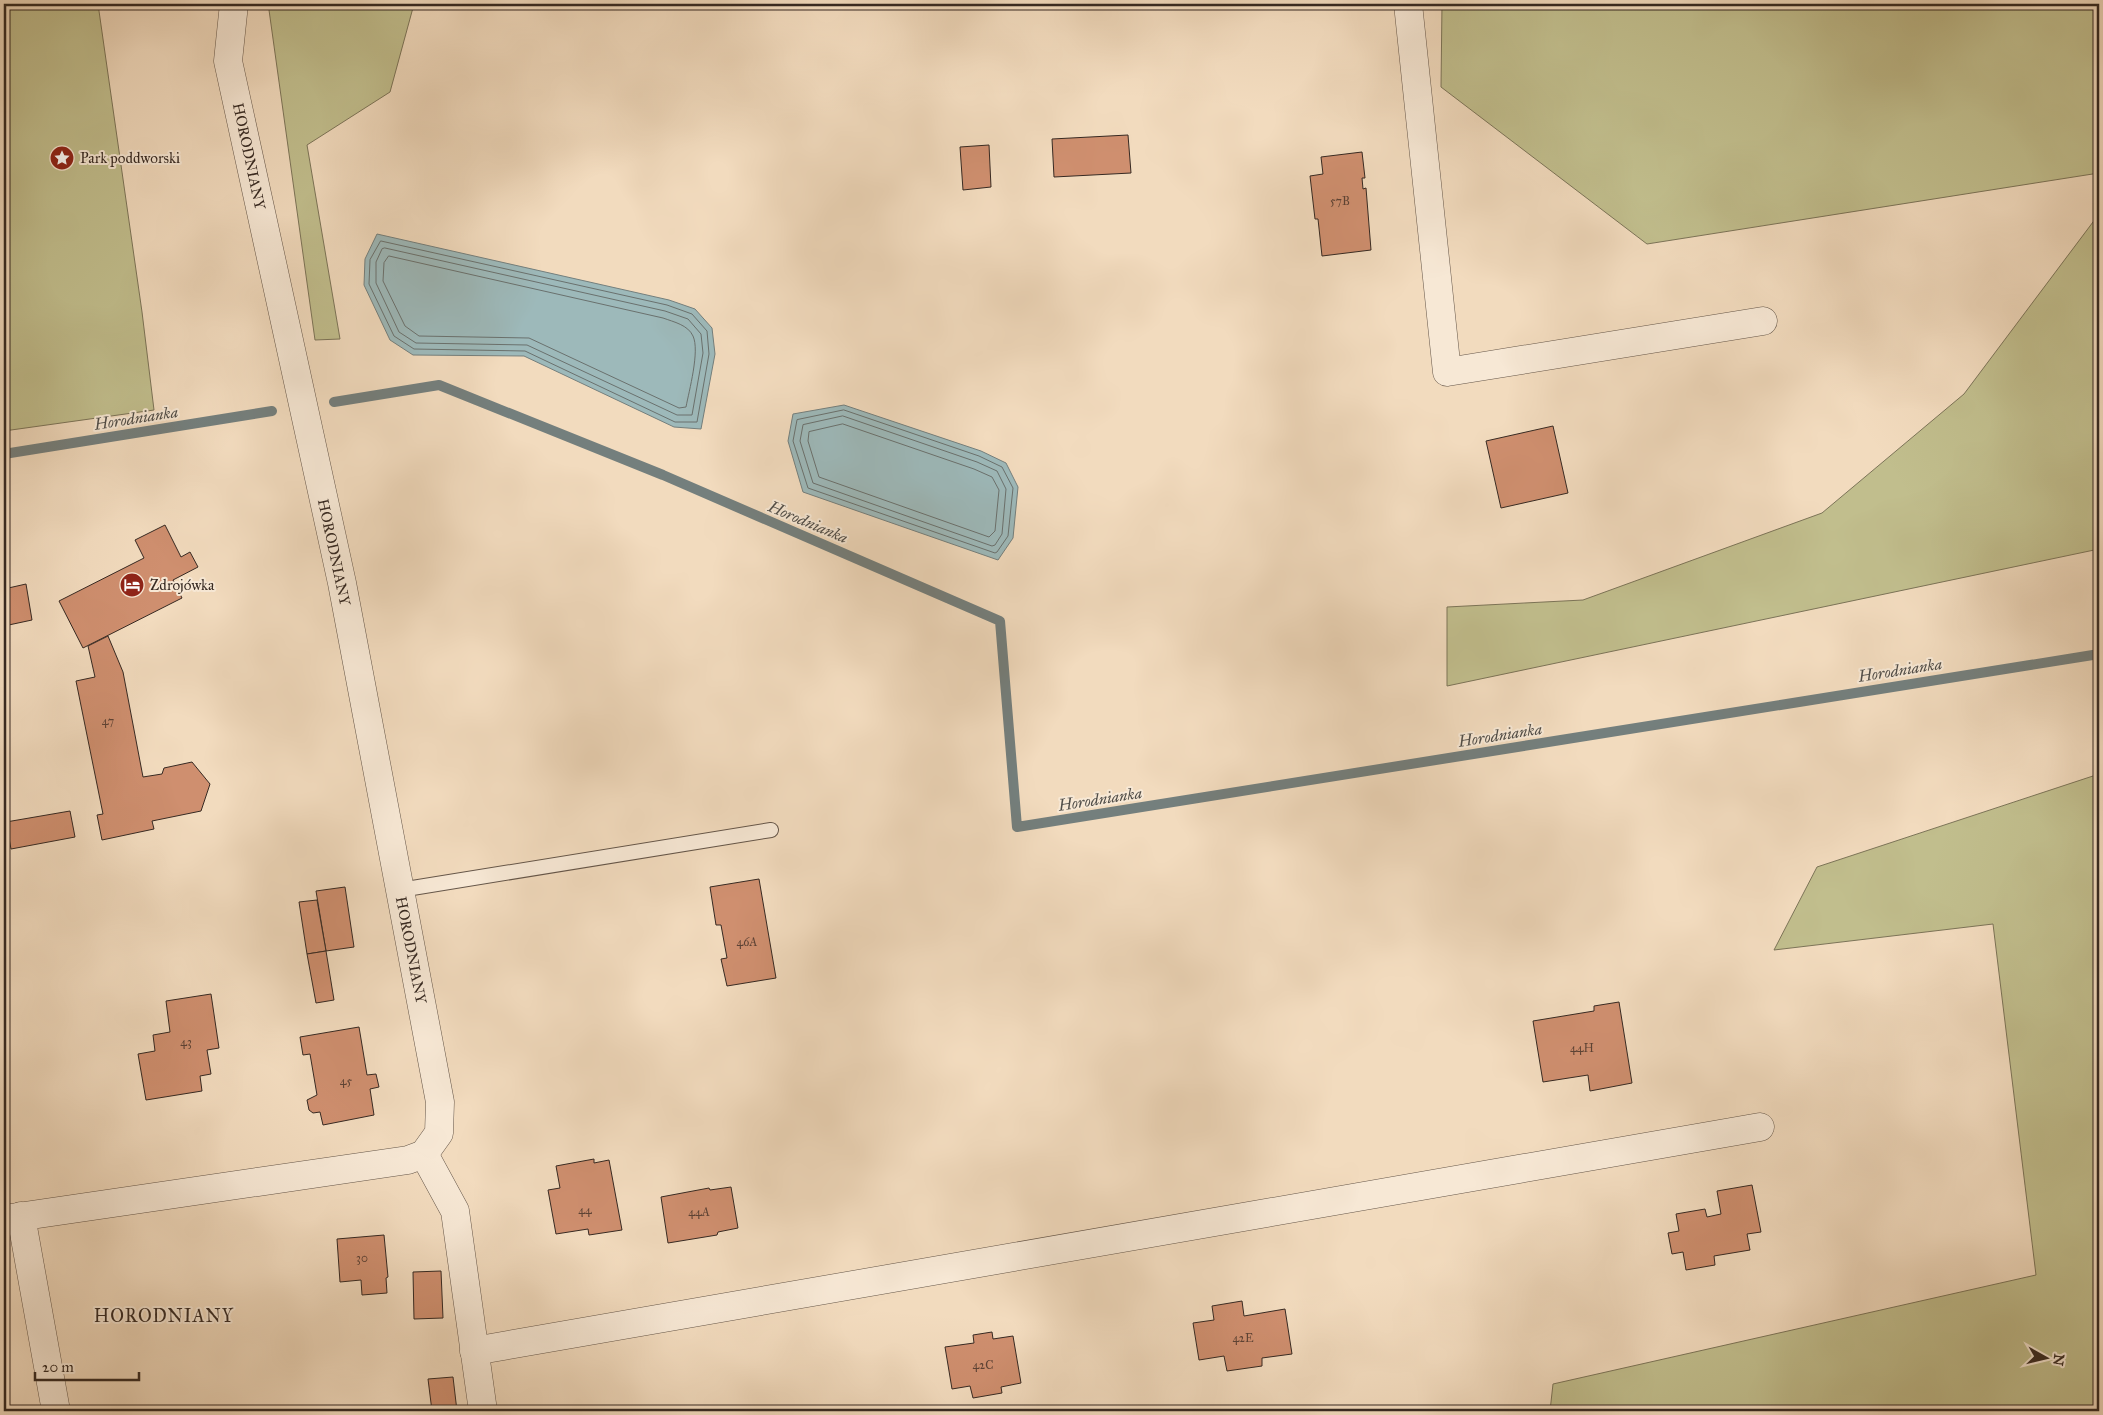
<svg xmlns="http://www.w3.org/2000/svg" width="2103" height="1415" font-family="'IM FELL Great Primer',serif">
<rect width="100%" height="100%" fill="#f2dbbe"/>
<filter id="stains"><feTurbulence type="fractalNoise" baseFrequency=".004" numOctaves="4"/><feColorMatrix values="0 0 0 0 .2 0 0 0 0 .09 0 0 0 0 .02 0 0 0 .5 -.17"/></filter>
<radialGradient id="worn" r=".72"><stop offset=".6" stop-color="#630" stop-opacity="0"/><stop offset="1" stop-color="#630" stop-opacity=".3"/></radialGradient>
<g fill="#c1be8d" stroke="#7c7458">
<polygon points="4,4 98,4 142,312 154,410 4,431"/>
<polygon points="272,4 414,4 390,92 307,145 340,339 315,340 269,10"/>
<polygon points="1442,4 2099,4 2099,173 1647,244 1441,87"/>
<polygon points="2099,214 2099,549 1447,686 1447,607 1583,600 1822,513 1964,394"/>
<polygon points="2099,774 2099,1411 1550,1411 1553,1384 2036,1275 1993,924 1774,950 1817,867"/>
</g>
<g fill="#9db9ba" stroke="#747f7d">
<polygon points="377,234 669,300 695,309 712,328 715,354 701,429 674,427 524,356 413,355 390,340 364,285 365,259"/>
<polygon points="844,405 981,451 1006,463 1018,487 1013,538 998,560 803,492 788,441 793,414"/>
</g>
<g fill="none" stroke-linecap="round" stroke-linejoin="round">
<g stroke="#6a716e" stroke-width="1">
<polygon points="381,241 667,305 692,314 707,331 709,354 697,422 675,422 525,351 414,349 394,336 369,284 370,260"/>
<polygon points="385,248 665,311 688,319 701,334 703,353 692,415 677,415 527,345 416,343 399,332 376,283 376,262 382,249"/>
<path d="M389 256 663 318C674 322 688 325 693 336 700 351 689 391 686 407L679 408 529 338 419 336 405 326 383 281 384 263Z"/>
<polygon points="844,410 979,456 1002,467 1013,488 1008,536 997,552 995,553 808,488 793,441 797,420"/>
<polygon points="843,416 977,462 997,471 1006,489 1002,534 995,545 992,546 813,483 800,441 803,425"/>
<polygon points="843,424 974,469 992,477 999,490 995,531 989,537 819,477 808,441 809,432"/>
</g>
<g stroke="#747f7d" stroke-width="10">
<polyline points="334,402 439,385 663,475 1000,621 1017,827 2099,654"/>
<polyline points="4,454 272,411"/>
</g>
</g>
<g fill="#cf8f6f" stroke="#362922">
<polygon points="1128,135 1131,173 1054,177 1052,139"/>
<polygon points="989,145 991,187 963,190 960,147"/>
<polygon points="1362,152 1365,178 1362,178 1363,189 1366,188 1371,250 1322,256 1318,219 1315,219 1310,176 1323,174 1321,157"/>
<polygon points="1553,426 1568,493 1501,508 1486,441"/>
<polygon points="165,525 181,557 190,552 198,567 173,580 182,598 83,648 59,601 144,558 135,540"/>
<polygon points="26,584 32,620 4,626 4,589"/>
<polygon points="108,636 123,672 143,777 162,774 164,768 192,762 210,784 201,811 152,821 154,829 102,840 97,815 103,814 76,681 95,677 88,646"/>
<polygon points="70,811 75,837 11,849 6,822"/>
<polygon points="759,879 776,978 727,986 721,959 727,958 721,925 716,925 710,887"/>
<polygon points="345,887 354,947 326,951 316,891"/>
<polygon points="317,900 326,951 307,954 299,902"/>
<polygon points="326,951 334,1000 316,1003 307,954"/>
<polygon points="211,994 219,1048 207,1050 211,1074 200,1076 202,1091 146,1100 138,1054 155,1051 153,1035 170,1032 166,1001"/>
<polygon points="1619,1002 1632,1083 1590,1091 1588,1075 1543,1082 1533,1021 1594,1011 1594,1006"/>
<polygon points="359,1027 367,1075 376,1074 379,1087 370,1089 374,1115 323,1125 320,1112 313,1113 309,1110 307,1100 317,1095 310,1054 303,1055 300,1037"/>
<polygon points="594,1159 594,1163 609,1160 622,1230 589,1235 588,1229 556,1234 548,1190 560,1188 556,1166"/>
<polygon points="1752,1185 1761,1232 1747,1234 1750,1250 1714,1256 1715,1265 1686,1270 1683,1252 1672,1254 1668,1233 1679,1231 1676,1214 1705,1209 1707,1217 1721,1214 1717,1191"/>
<polygon points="731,1187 738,1228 718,1232 717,1235 668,1243 661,1197 709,1188 710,1190"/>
<polygon points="384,1235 388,1277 386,1278 387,1293 362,1295 361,1280 340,1282 337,1239"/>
<polygon points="441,1271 443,1318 414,1319 413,1272"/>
<polygon points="1242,1301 1244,1316 1285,1309 1292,1354 1262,1358 1262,1366 1227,1371 1224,1356 1199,1360 1193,1323 1214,1320 1212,1306"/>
<polygon points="992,1332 993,1339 1013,1336 1021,1383 1001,1387 1002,1393 973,1398 970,1386 952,1389 945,1347 974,1343 973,1335"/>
<polygon points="453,1377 457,1411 432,1411 428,1379"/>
</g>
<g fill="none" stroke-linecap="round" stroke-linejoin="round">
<defs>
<polyline id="service" points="400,890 771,830"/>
<g id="minor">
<polyline points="1408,4 1447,372 1763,321"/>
<polyline points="424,1154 455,1211 483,1411"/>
<polyline points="21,1216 56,1411"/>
<polyline points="474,1351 1760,1127"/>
</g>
<polyline id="tertiary" points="4,1219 408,1160 424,1154 439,1133 440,1102 342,583 228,61 234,4"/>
</defs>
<use href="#service" stroke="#655649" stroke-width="16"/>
<use href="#minor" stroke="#655649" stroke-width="29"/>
<use href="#tertiary" stroke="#655649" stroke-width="29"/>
<use href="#service" stroke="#f7e8d5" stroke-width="14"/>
<use href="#minor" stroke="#f7e8d5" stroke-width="28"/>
<use href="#tertiary" stroke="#f7e8d5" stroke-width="28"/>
</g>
<defs>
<symbol id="sight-disc" viewBox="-11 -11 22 22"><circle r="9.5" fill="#8f2418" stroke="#f7e8d5"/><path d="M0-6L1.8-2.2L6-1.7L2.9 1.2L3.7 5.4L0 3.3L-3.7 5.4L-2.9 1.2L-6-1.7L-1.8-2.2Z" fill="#fff"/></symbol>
<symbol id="hotel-disc" viewBox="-11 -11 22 22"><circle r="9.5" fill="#8f2418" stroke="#f7e8d5"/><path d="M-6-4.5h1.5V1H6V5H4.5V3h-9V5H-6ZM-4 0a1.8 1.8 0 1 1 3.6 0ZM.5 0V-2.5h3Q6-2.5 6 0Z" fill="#fff"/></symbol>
</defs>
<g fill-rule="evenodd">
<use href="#sight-disc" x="48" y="144" width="28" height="28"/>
<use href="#hotel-disc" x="118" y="571" width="28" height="28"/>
</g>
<g text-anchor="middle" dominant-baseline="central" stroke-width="4" stroke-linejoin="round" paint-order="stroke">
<g font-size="12" fill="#5c4235">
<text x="1340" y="201">57B</text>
<text x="108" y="721">47</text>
<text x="747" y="942">46A</text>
<text x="186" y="1042">43</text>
<text x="1582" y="1048">44H</text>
<text x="346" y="1081">45</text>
<text x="585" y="1210">44</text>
<text x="699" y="1212">44A</text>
<text x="362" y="1258">30</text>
<text x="1243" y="1338">42E</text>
<text x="983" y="1365">42C</text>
</g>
<g font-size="15" fill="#362922" stroke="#f7e8d5">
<text transform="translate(249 156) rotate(78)">HORODNIANY</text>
<text transform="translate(334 552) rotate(78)">HORODNIANY</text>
<text transform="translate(411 950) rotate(79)">HORODNIANY</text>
</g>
<g font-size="15" fill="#362922" stroke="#f7e8d5" text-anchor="start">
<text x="80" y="158">Park poddworski</text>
<text x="150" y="585">Zdrojówka</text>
</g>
<g font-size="16" font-style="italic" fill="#504d48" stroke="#f7e8d5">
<text transform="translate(136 418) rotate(-9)">Horodnianka</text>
<text transform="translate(808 522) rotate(23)">Horodnianka</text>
<text transform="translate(1900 670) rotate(-9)">Horodnianka</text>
<text transform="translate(1500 735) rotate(-9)">Horodnianka</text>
<text transform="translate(1100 799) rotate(-9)">Horodnianka</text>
</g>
<g font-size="18" letter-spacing="1" fill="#362922" stroke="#f7e8d5">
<text x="164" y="1316">HORODNIANY</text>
</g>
</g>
<rect width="2103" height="1415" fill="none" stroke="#f2dbbe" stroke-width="20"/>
<rect x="5" y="5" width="2093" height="1405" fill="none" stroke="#362922" stroke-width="2.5"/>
<rect x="10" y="10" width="2083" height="1395" fill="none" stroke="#362922"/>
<g transform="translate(2046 1358) rotate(98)" stroke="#f7e8d5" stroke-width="4" paint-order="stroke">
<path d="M0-4L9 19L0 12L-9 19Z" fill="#362922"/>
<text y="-8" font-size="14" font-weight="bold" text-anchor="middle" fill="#362922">N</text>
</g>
<path d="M35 1372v8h104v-8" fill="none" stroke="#362922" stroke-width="2.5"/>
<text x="42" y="1372" font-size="15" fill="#362922" stroke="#f7e8d5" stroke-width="4" paint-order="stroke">20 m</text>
<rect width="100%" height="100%" filter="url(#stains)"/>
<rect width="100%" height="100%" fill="url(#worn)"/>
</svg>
